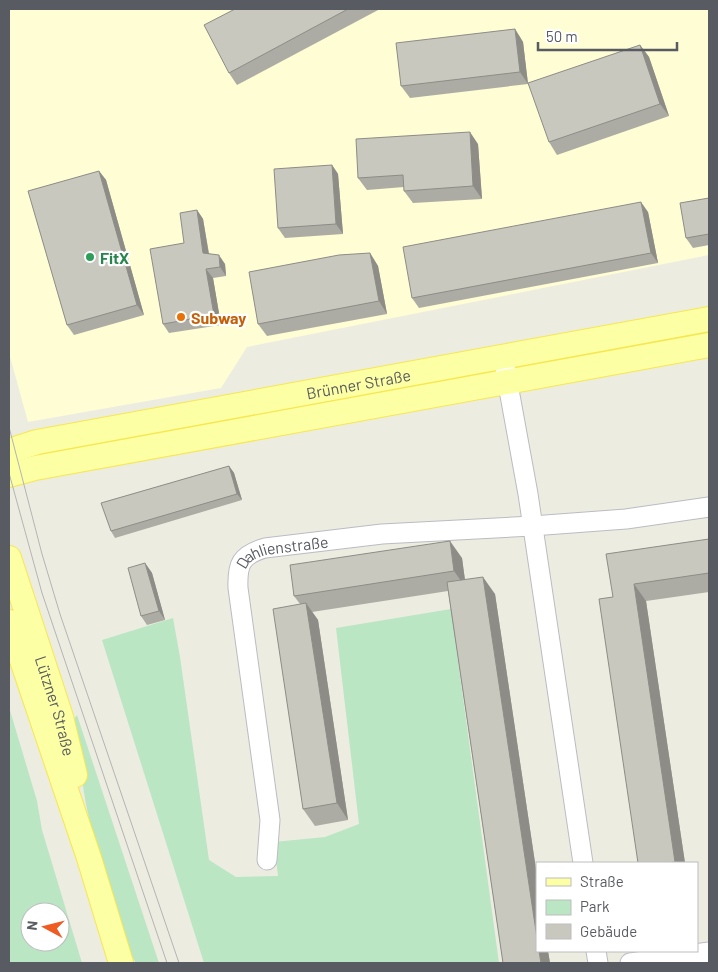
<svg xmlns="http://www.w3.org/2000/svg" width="718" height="972" font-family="Barlow,sans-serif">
<rect width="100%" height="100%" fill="#edece0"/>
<polygon fill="#fffdd3" points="9,9 709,9 709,255 247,347 221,388 28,422 9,353"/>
<g fill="#bbe6c3" fill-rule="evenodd">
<polygon points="709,329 709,335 540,364 540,361"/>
<polygon points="451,377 451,382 281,413 280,408 440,378 445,379"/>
<polygon points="241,415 241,420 37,458 36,451"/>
<polygon points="451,609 499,963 204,963 102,640 173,618 180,657 209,860 236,877 278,876 274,842 325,837 359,824 336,628"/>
<path d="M9 707 37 801 42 830 82 963H9ZM30 912H60V942H30Z"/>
<path d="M77 715 159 963H136L130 953C116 908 100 864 89 818 81 785 80 752 74 719Z"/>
</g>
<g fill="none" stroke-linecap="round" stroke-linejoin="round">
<defs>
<g id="minor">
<polyline points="503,357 528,494 583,863"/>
<path id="s1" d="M267 860 270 820 238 588C237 564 241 555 265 548L382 534 532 526 626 519 709 507"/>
<polyline points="596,951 598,963"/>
<polyline points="630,963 709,952"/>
</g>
<g id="major">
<path id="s2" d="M9 451 37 442 709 319"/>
<polyline points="9,475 35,468 709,345"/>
<path id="s3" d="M9 558 61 717 75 775"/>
<polyline points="9,622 89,858 121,963"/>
</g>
</defs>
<use href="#minor" stroke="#bbbcc3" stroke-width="21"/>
<use href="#major" stroke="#f6e850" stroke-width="26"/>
<use href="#minor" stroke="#fff" stroke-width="19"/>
<use href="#major" stroke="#fcffa3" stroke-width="24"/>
<g stroke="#b4b4b5" stroke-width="1">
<polyline points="9,427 42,554 60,614 179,963"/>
<polyline points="9,473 42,593 167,963"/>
</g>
</g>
<g fill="#adaca4">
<polygon points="235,9 380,9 237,85 229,73"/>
<polygon points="515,29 523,42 528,84 410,98 401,86"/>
<polygon points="640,45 649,57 669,116 557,155 549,142"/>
<polygon points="478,144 482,199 413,203 404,191 404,187 367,190 358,178"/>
<polygon points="332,165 338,174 343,234 285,238 278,228"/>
<polygon points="99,171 106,180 144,315 74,335 67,325"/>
<polygon points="709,198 709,245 693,248 686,238"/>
<polygon points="197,210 203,219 209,253 225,264 226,276 213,278 221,325 169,333 163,324 184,243"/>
<polygon points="648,212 658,263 419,308 412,298"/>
<polygon points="370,253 378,266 387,314 267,336 258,324"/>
<polygon points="229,466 234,473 242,500 115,538 111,531"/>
<polygon points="709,539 709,592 646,601 685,863 638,863 613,597"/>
<polygon points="462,558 465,580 495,594 537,876 537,951 548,951 550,963 503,963 448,591 312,612 318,620 348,820 315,826 303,809 300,604 294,596"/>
<polygon points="145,563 152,573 165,620 147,625 141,616"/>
</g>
<g fill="#8d8c86">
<polygon points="515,29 523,42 528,84 520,72"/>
<polygon points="640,45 649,57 669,116 660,104"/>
<polygon points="470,132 478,144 482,199 473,186"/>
<polygon points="332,165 338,174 343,234 336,224"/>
<polygon points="99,171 106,180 144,315 137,305"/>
<polygon points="641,202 648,212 658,263 651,253"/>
<polygon points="197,210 203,219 210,262 203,253"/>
<polygon points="370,253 378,266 387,314 379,301"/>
<polygon points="219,255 225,264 226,276 220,267"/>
<polygon points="206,269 213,278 221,325 214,315"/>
<polygon points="229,466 234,473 242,500 237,494"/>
<polygon points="450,541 462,558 466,588 454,571"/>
<polygon points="145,563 152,573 165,620 159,611"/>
<polygon points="483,577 495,594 537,876 537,938"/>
<polygon points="634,584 646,601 685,863 676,863 675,862"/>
<polygon points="306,603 318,620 348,820 337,803"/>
<polygon points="539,951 548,951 550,963 541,963"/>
</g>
<g fill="#c9c8bf" stroke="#8d8c86">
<polygon points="235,9 348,9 229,73 204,25"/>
<polygon points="515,29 520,72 401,86 396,43"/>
<polygon points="640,45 660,104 549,142 528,83"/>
<polygon points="470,132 473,186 404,191 403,175 358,178 356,139"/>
<polygon points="332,165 336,224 278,228 274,169"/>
<polygon points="99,171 137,305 67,325 28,191"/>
<polygon points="709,198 709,234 686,238 680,203"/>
<polygon points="641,202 651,253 412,298 403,247"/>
<polygon points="197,210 203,253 219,255 220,267 206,269 214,315 163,324 150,249 184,243 180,213"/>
<polygon points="370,253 379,301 258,324 249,272 339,255"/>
<polygon points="229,466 237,494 111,531 101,503"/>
<polygon points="709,539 709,573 634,584 675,862 667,863 638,863 599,599 613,597 606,554"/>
<polygon points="450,541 454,571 294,596 290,565"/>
<polygon points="145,563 159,611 141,616 128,568"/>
<polygon points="483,577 537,938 537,951 539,951 541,963 503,963 447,582"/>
<polygon points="306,603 337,803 303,809 273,609"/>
</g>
<circle fill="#2e9e5b" stroke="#fff" stroke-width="2" cx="90" cy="257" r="5"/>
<circle fill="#e8710a" stroke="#fff" stroke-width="2" cx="181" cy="317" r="5"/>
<g text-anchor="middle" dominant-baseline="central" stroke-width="4.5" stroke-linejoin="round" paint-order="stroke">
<g font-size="16" font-weight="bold" fill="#27864d" stroke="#fff" text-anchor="start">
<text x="100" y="257">FitX</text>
</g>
<g font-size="16" font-weight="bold" fill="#c56008" stroke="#fff" text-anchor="start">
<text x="191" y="317">Subway</text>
</g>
<g font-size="16" fill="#595b62" stroke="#fff">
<text stroke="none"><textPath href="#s2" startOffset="356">Brünner Straße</textPath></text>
<text stroke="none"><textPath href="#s1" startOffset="344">Dahlienstraße</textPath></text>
<text stroke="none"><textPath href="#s3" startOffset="155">Lützner Straße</textPath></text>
</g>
</g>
<rect width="718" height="972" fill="none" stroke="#595b62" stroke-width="20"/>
<rect x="536" y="862" width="162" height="90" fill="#ffffff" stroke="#bdbdc0"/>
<rect x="546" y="878" width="25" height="8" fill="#fcffa3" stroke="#bdbdc0"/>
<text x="580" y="887" font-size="15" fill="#595b62">Straße</text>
<rect x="546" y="900" width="25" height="15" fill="#bbe6c3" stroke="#bdbdc0"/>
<text x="580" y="912" font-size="15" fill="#595b62">Park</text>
<rect x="546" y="924" width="25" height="15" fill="#c9c8bf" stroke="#bdbdc0"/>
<text x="580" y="937" font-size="15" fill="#595b62">Gebäude</text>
<g transform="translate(45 927) rotate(277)"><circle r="24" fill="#ffffff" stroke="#bdbdc0"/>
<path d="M0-4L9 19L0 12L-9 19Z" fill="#ee5c24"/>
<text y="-8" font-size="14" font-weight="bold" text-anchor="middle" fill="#595b62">N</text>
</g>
<path d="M538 42v8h139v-8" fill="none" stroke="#595b62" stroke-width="2.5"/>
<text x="546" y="42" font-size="15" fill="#595b62" stroke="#ffffff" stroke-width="4" paint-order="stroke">50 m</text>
</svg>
